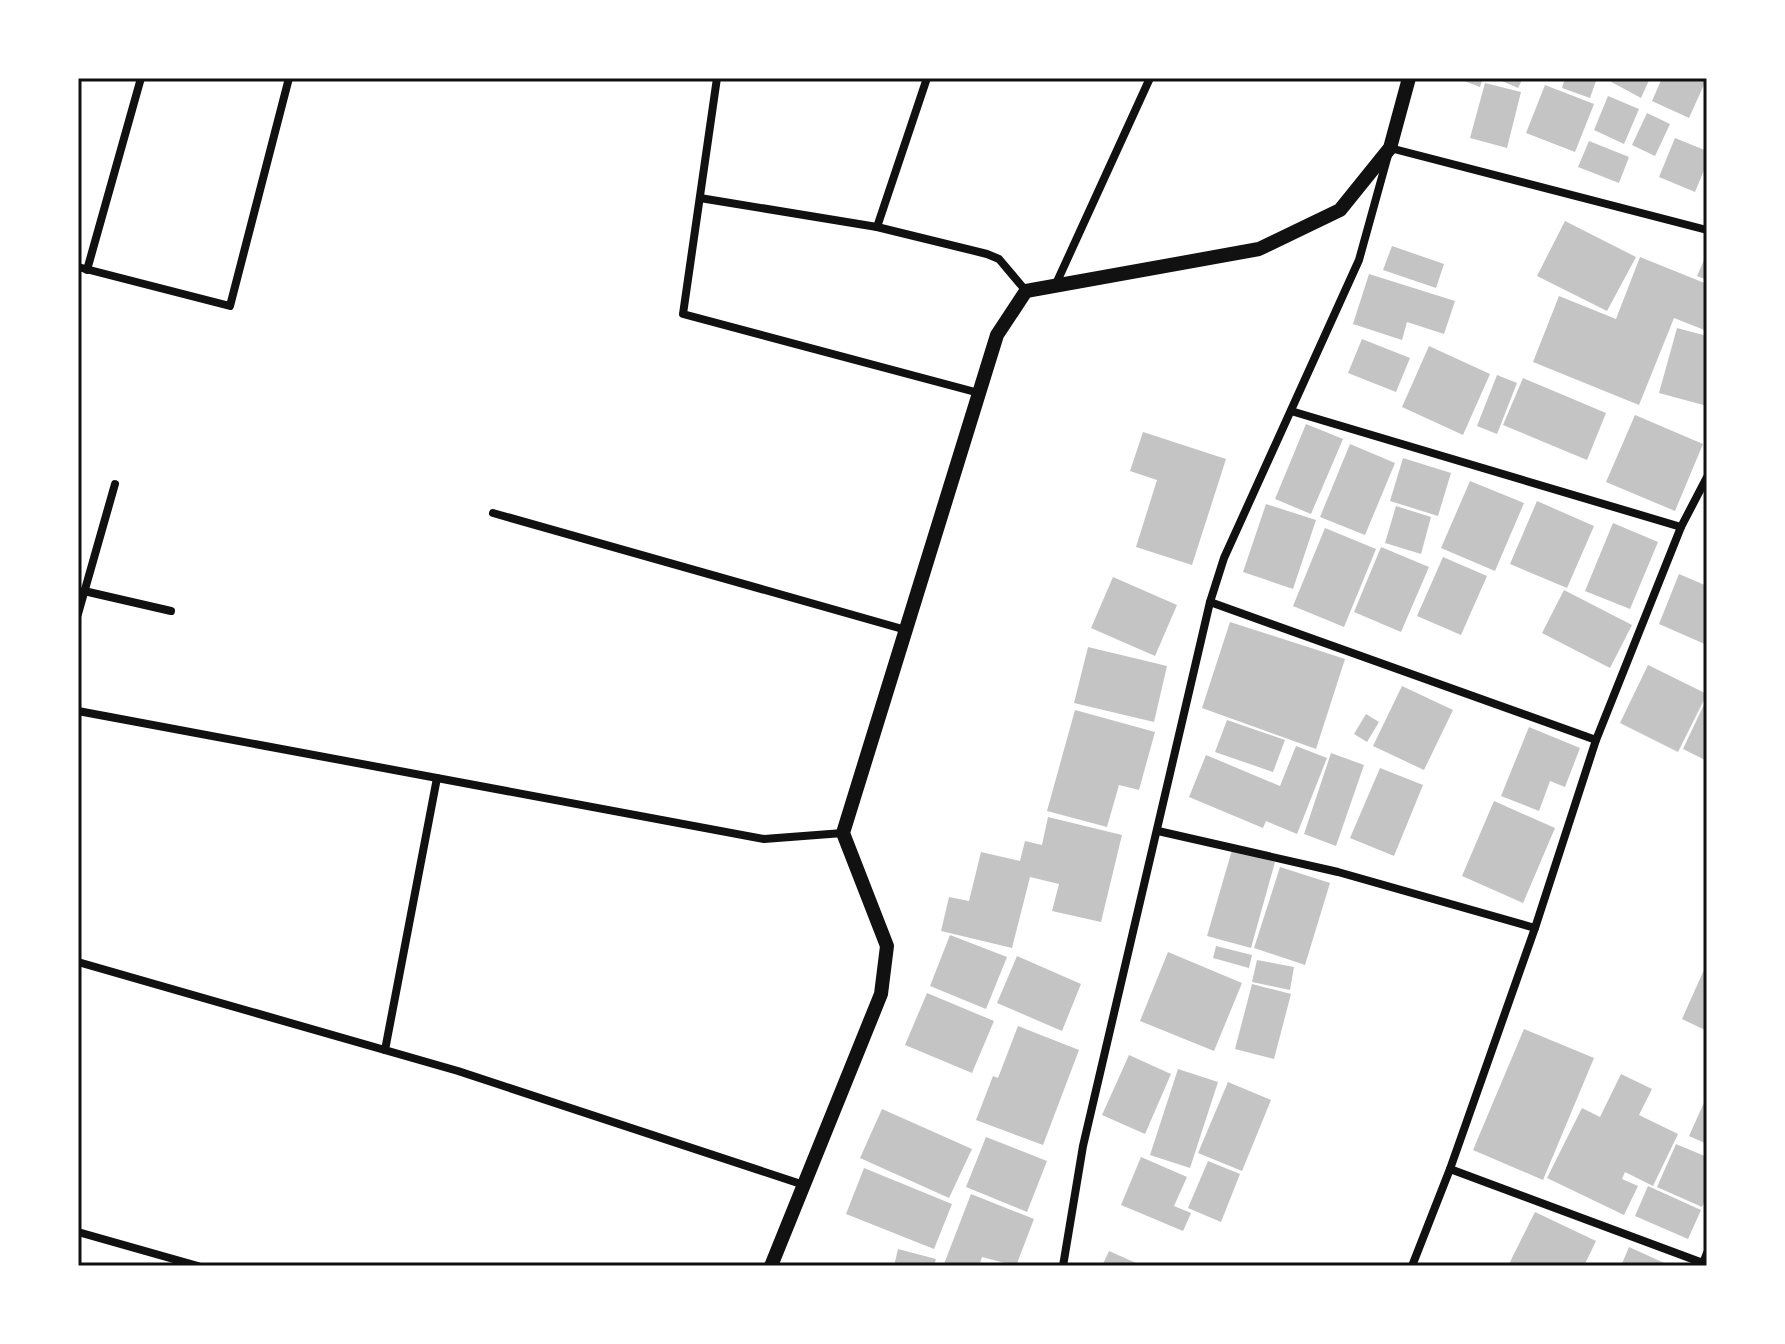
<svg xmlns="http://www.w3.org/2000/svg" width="1785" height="1344" font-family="'DejaVu Sans',sans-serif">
<rect width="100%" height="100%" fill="#fff"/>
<g fill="#c4c4c4">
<polygon points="1456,78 1483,78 1480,87"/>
<polygon points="1495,78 1523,78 1518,88"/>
<polygon points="1565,78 1597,78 1590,98 1562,88"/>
<polygon points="1604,78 1650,78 1641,98"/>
<polygon points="1662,78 1707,78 1689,118 1652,101"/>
<polygon points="1485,83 1521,92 1507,148 1470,138"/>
<polygon points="1545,85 1594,104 1575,152 1526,133"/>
<polygon points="1608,96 1639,109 1624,144 1594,130"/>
<polygon points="1647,113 1670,124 1655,156 1632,145"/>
<polygon points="1675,138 1707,151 1707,163 1695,192 1659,177"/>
<polygon points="1589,141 1629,157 1619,183 1578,167"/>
<polygon points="1565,221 1636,257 1607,311 1537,276"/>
<polygon points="1392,246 1444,264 1436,288 1383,270"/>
<polygon points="1707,253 1707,280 1697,276"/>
<polygon points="1640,257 1707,284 1707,331 1674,318 1639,405 1533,362 1559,296 1616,319"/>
<polygon points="1369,274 1455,301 1444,334 1407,322 1402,340 1353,324"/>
<polygon points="1677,328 1707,336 1707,406 1659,393"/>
<polygon points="1362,339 1410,358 1396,392 1348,373"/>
<polygon points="1429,346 1490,374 1463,435 1402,407"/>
<polygon points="1497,375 1517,383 1497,434 1477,426"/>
<polygon points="1523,378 1606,413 1587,460 1503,425"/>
<polygon points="1635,415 1703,444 1675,511 1606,482"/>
<polygon points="1306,424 1343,439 1311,514 1275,499"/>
<polygon points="1143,432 1226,459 1192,565 1136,547 1157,480 1130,471"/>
<polygon points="1350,444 1395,463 1365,535 1320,517"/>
<polygon points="1403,458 1451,473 1438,516 1390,501"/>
<polygon points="1470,481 1524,503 1495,571 1441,548"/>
<polygon points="1537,501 1594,526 1567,588 1510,564"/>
<polygon points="1266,504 1316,520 1293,589 1243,572"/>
<polygon points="1396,506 1431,517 1421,554 1385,543"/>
<polygon points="1613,523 1658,542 1630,609 1585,591"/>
<polygon points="1325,528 1376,549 1344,627 1293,606"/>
<polygon points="1381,547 1429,567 1401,632 1354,612"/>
<polygon points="1443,557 1487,576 1461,635 1417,616"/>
<polygon points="1679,574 1707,586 1707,645 1659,624"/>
<polygon points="1113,577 1177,605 1155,656 1091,628"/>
<polygon points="1564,590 1632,625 1610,668 1542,633"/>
<polygon points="1230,622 1345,659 1316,749 1202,708"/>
<polygon points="1088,647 1167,666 1154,722 1074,703"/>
<polygon points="1648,665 1707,694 1678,752 1620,723"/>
<polygon points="1402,686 1453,710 1424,770 1373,746"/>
<polygon points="1707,698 1707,761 1683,749"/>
<polygon points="1075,710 1155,732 1139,790 1119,785 1107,827 1047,811"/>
<polygon points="1366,714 1379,722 1367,742 1354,734"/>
<polygon points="1227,720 1285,740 1273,772 1215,752"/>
<polygon points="1529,727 1580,748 1565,787 1550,781 1539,811 1501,796"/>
<polygon points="1296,746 1327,758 1297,834 1266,821 1263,828 1189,797 1206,755 1280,786"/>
<polygon points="1331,753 1364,765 1336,846 1304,834"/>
<polygon points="1380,768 1423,785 1394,856 1350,838"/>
<polygon points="1494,801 1555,828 1523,903 1462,876"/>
<polygon points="1048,817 1122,835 1101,922 1052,911 1059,884 1030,877 1012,948 941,931 949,897 969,901 981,852 1020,861 1025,841 1042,845"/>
<polygon points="1232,850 1275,862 1251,948 1207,936"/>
<polygon points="1280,867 1330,883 1305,965 1254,948"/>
<polygon points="950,935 1007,957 986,1009 930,986"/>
<polygon points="1216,946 1252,955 1249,968 1213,958"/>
<polygon points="1168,952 1242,983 1214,1051 1140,1021"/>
<polygon points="1017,956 1081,984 1062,1031 997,1003"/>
<polygon points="1257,960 1294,967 1290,990 1252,982"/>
<polygon points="1707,963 1707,1031 1682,1019"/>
<polygon points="1252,984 1291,994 1274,1059 1235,1049"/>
<polygon points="927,993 994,1021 972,1073 905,1045"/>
<polygon points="1018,1026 1079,1050 1043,1145 976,1120 993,1076 998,1078"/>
<polygon points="1524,1029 1594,1058 1543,1180 1473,1150"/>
<polygon points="1129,1055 1171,1074 1145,1134 1102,1115"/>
<polygon points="1178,1069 1218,1082 1190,1168 1150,1155"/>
<polygon points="1621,1074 1652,1089 1639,1115 1678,1134 1653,1186 1625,1172 1622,1179 1638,1186 1624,1215 1547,1178 1582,1108 1600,1117"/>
<polygon points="1228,1082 1271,1100 1242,1171 1198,1153"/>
<polygon points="1707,1096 1707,1144 1689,1136"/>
<polygon points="882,1109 972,1149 949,1198 860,1158"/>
<polygon points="986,1137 1047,1161 1027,1212 966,1187"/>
<polygon points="1676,1144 1707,1157 1707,1195 1702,1207 1657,1187"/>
<polygon points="1141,1157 1187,1177 1174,1206 1191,1213 1183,1231 1121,1205"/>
<polygon points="1208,1161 1240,1174 1221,1222 1188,1208"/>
<polygon points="864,1168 952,1204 934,1249 846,1214"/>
<polygon points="1648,1186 1701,1210 1688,1239 1635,1216"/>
<polygon points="971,1194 1034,1219 1016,1266 982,1257 979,1266 944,1264"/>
<polygon points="1535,1212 1596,1241 1584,1266 1508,1266"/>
<polygon points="1629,1247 1671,1266 1621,1266"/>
<polygon points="898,1249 936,1259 934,1266 894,1266"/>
<polygon points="1109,1251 1143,1266 1102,1266"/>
</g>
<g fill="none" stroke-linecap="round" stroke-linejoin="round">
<g stroke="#111" stroke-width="8">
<polyline points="717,78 683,314 979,393"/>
<polyline points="700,198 877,227 927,78"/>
<polyline points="877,227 987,254 999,259 1026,291"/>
<polyline points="78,267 230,306 289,78"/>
<polyline points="87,270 141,78"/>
<polyline points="1055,286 1150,78"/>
<polyline points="1291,411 1681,527 1707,477"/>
<polyline points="493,513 906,630"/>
<polyline points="84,591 171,611"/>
<polyline points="1210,602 1596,740"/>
<polyline points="78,614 115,484"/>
<polyline points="78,711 764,839 843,833"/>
<polyline points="1158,831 1338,872 1535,928 1596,740 1681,527"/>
<polyline points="1535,928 1450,1169 1703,1263 1707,1253"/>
<polyline points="78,962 458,1071 804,1185"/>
<polyline points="385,1050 437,778"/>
<polyline points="78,1232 198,1266"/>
<polyline points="1063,1266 1083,1146 1210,602 1224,558 1359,260 1390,148 1707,230"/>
<polyline points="1412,1266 1450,1169"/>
</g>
<polyline stroke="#111" stroke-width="14" points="771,1266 881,994 887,946 843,833 997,335 1026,291 1259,249 1340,210 1390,148 1409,78"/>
</g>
<rect width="1785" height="1344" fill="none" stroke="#ffffff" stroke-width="160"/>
<rect x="80" y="80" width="1625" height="1184" fill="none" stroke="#111" stroke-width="3"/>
</svg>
